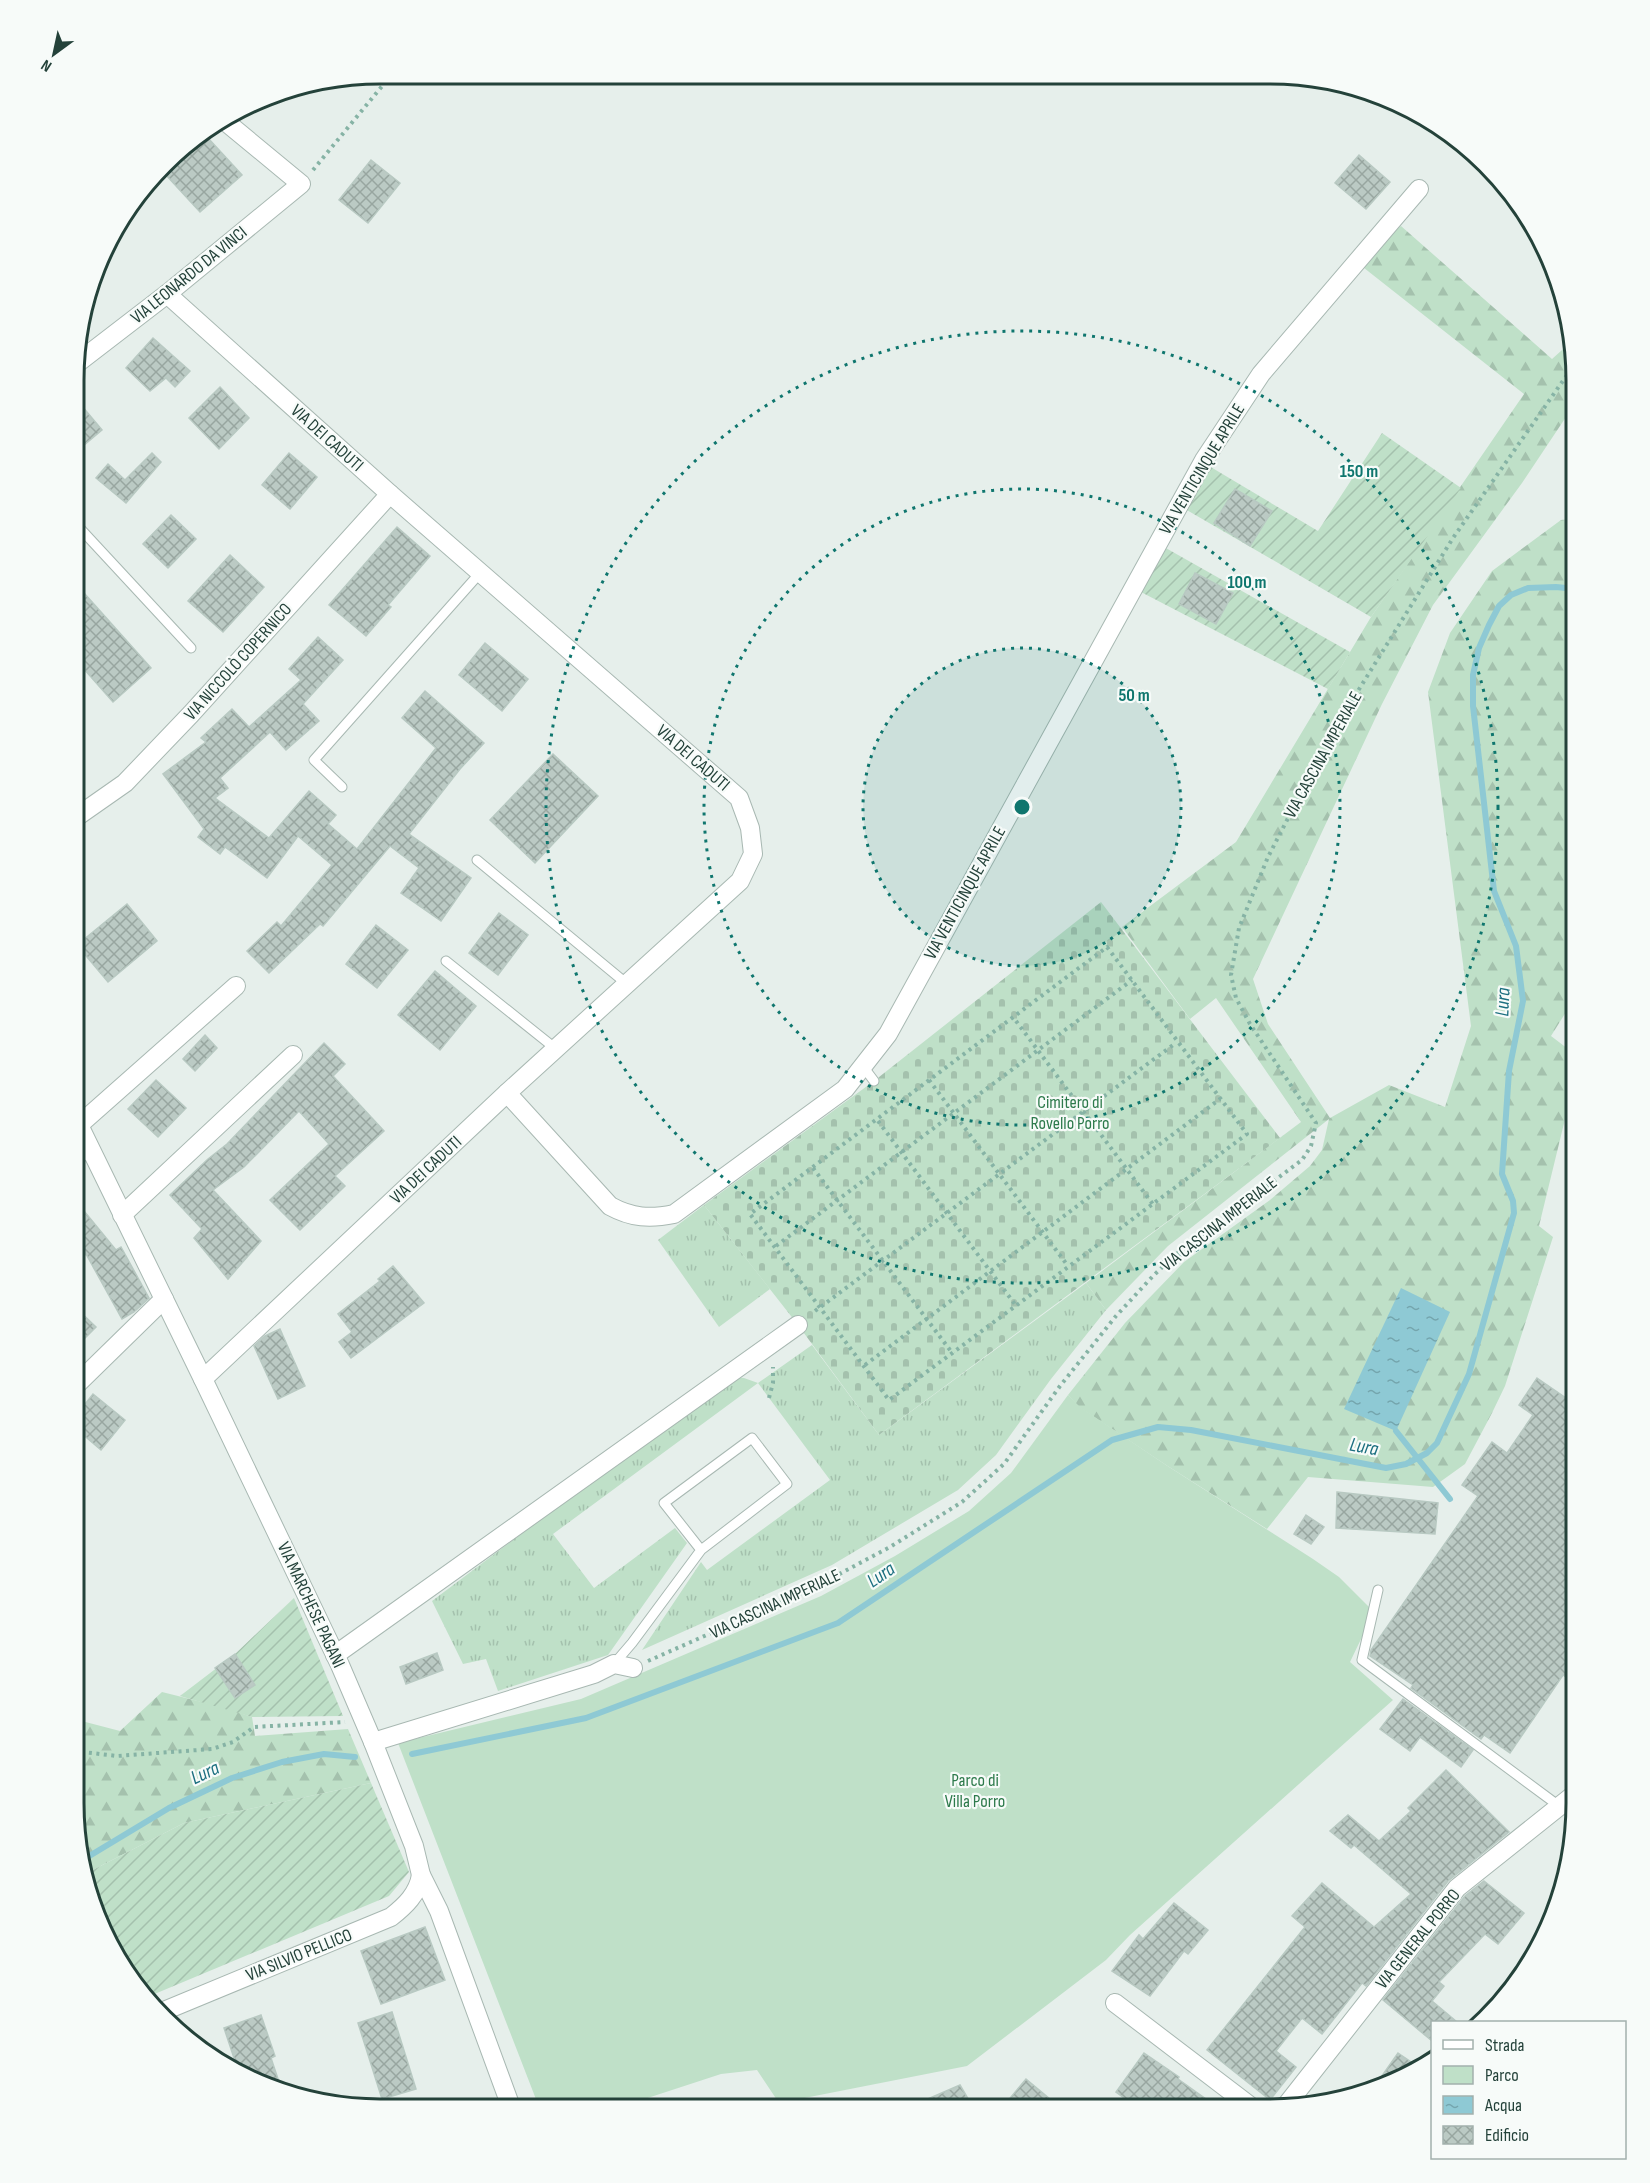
<svg xmlns="http://www.w3.org/2000/svg" width="1650" height="2183" font-family="'Sofia Sans Condensed',sans-serif">
<defs>
<pattern id="grass-tufts" width="24" height="20" patternUnits="userSpaceOnUse" patternTransform="scale(1.5)"><rect width="24" height="20" fill="#bfe0c8"/><path d="M3 7l-1-3M5 7V3M7 7l1-3M15 17l-1-3M17 17v-4M19 17l1-3" fill="none" stroke="#a4c1ad"/></pattern>
<pattern id="forest-firs" width="22" height="20" patternUnits="userSpaceOnUse" patternTransform="scale(1.5)"><rect width="22" height="20" fill="#bfe0c8"/><path d="M5 1l3.5 6h-7zM16 11l3.5 6h-7z" fill="#a4c1ad"/></pattern>
<pattern id="cemetery-stones" width="16" height="16" patternUnits="userSpaceOnUse" patternTransform="scale(1.5)"><rect width="16" height="16" fill="#bfe0c8"/><path d="M2 7V4a2 2 0 0 1 4 0v3zM10 15v-3a2 2 0 0 1 4 0v3z" fill="#a4c1ad"/></pattern>
<pattern id="garden-furrows" width="10" height="10" patternUnits="userSpaceOnUse" patternTransform="scale(1.5)"><rect width="10" height="10" fill="#bfe0c8"/><path d="M-1 1l2-2M0 10L10 0M9 11l2-2" fill="none" stroke="#a4c1ad"/></pattern>
<pattern id="water-ripples" width="26" height="14" patternUnits="userSpaceOnUse" patternTransform="scale(1.5)"><rect width="26" height="14" fill="#8ec9d4"/><path d="M2 4q2-2 4 0t4 0M15 11q2-2 4 0t4 0" fill="none" stroke="#74a5ad"/></pattern>
<pattern id="building-cross-hatch" width="8" height="8" patternUnits="userSpaceOnUse" patternTransform="scale(1.5)"><rect width="8" height="8" fill="#bbcac4"/><path d="M0 0l8 8M0 8l8-8" fill="none" stroke="#98a6a0"/></pattern>
</defs>
<rect width="100%" height="100%" fill="#e6efeb"/>
<g fill="url(#grass-tufts)">
<polygon points="704,1205 770,1289 719,1327 658,1240"/>
<polygon points="1086,1283 1106,1310 1051,1379 996,1455 958,1490 832,1565 642,1650 701,1562 707,1570 830,1480 758,1383 553,1534 594,1588 675,1528 687,1543 608,1655 498,1691 486,1659 463,1664 432,1601 730,1377 744,1378 758,1383 812,1345 879,1435"/>
</g>
<g fill="url(#forest-firs)">
<polygon points="1401,226 1552,359 1571,342 1576,380 1576,402 1522,483 1433,605 1382,704 1253,979 1268,1024 1330,1118 1389,1085 1445,1107 1471,1026 1428,692 1450,633 1492,571 1561,520 1576,518 1576,996 1551,1036 1576,1055 1576,1074 1539,1226 1553,1237 1505,1386 1492,1413 1465,1464 1433,1487 1308,1477 1267,1529 1166,1465 1079,1407 1068,1395 1125,1323 1184,1262 1270,1200 1310,1166 1322,1150 1329,1119 1168,1246 1106,1310 1086,1283 1301,1122 1216,998 1190,1019 1122,927 1236,842 1371,617 1524,394 1359,264 1372,248"/>
<polygon points="162,1692 222,1707 252,1717 255,1736 348,1729 371,1783 184,1823 83,1875 74,1803 74,1719 120,1731"/>
</g>
<polygon fill="url(#cemetery-stones)" points="1101,902 1280,1138 879,1435 798,1325 704,1205 874,1081"/>
<polygon fill="#bfe0c8" points="1068,1395 1080,1407 1166,1465 1313,1559 1339,1577 1374,1612 1350,1662 1393,1700 1130,1935 1106,1960 967,2066 779,2103 757,2070 721,2074 617,2108 539,2107 398,1743 581,1699 821,1596 895,1556 969,1511 1011,1473"/>
<g fill="url(#garden-furrows)">
<polygon points="1382,433 1461,488 1371,617 1185,509 1209,466 1318,531"/>
<polygon points="1164,547 1350,652 1328,689 1139,591"/>
<polygon points="294,1598 343,1716 252,1717 180,1696 235,1654"/>
<polygon points="371,1783 409,1872 389,1896 145,1998 105,1939 83,1875 184,1823"/>
</g>
<polygon fill="url(#water-ripples)" points="1401,1288 1450,1312 1396,1431 1344,1409"/>
<g fill="none" stroke-linecap="round" stroke-linejoin="round">
<g stroke="#8ec9d4" stroke-width="6">
<polyline points="1396,1431 1450,1499"/>
<polyline points="412,1754 586,1718 838,1623 1112,1440 1158,1427 1191,1430 1386,1468 1406,1464 1427,1453 1437,1443 1469,1374 1514,1213 1513,1201 1502,1174 1509,1071 1523,1001 1516,946 1494,891 1473,706 1473,675 1479,648 1489,625 1499,606 1511,595 1528,588 1556,587 1576,589"/>
<polyline points="81,1861 169,1808 232,1778 282,1762 324,1754 355,1757"/>
</g>
</g>
<g fill="url(#building-cross-hatch)" stroke="#b8c9c2" stroke-width="1.5">
<polygon points="208,138 242,175 200,212 166,175"/>
<polygon points="1359,155 1390,182 1366,209 1335,183"/>
<polygon points="371,160 400,183 368,223 339,200"/>
<polygon points="153,338 190,371 175,387 166,378 150,391 126,368"/>
<polygon points="220,387 249,418 219,449 189,418"/>
<polygon points="76,399 102,430 76,452"/>
<polygon points="152,453 161,462 126,503 96,478 108,464 125,480"/>
<polygon points="289,453 317,477 290,509 262,485"/>
<polygon points="1235,489 1272,511 1250,546 1214,523"/>
<polygon points="171,515 196,539 168,568 143,544"/>
<polygon points="397,527 430,556 388,605 391,607 366,636 329,605"/>
<polygon points="230,555 264,587 223,632 188,601"/>
<polygon points="1195,573 1233,593 1216,624 1179,604"/>
<polygon points="76,584 151,668 113,702 76,660"/>
<polygon points="318,637 343,660 303,704 319,721 286,750 270,732 220,778 228,788 215,798 269,838 309,791 336,815 328,824 357,849 436,748 402,718 425,691 484,743 460,769 409,834 471,878 441,921 401,893 419,868 390,846 323,926 320,924 269,973 247,951 277,922 281,926 332,865 298,836 267,878 225,847 220,854 198,837 204,829 163,774 206,742 201,738 232,709 249,727 301,680 289,669"/>
<polygon points="485,643 528,679 502,711 459,675"/>
<polygon points="553,754 598,796 535,863 490,820"/>
<polygon points="127,904 157,941 108,982 77,945"/>
<polygon points="499,913 528,935 498,975 469,953"/>
<polygon points="376,925 408,950 377,988 346,964"/>
<polygon points="435,971 476,1006 440,1050 398,1015"/>
<polygon points="205,1035 217,1048 195,1071 183,1059"/>
<polygon points="324,1043 345,1064 333,1076 384,1131 335,1176 345,1186 300,1230 270,1200 329,1144 299,1111 244,1167 213,1190 261,1241 228,1279 194,1238 202,1229 170,1195 208,1159 227,1144"/>
<polygon points="156,1080 186,1108 158,1137 128,1109"/>
<polygon points="75,1200 116,1250 121,1247 149,1298 134,1312 122,1319 86,1254 74,1265"/>
<polygon points="393,1266 424,1303 351,1358 339,1342 352,1332 338,1314 380,1281 378,1279"/>
<polygon points="74,1306 96,1327 74,1349"/>
<polygon points="280,1329 305,1386 278,1399 254,1346 265,1336"/>
<polygon points="1537,1378 1576,1405 1576,1684 1563,1675 1510,1753 1484,1735 1481,1739 1411,1688 1413,1685 1370,1656 1371,1650 1478,1496 1462,1485 1492,1442 1507,1453 1533,1415 1519,1405"/>
<polygon points="93,1394 125,1420 101,1450 74,1427 74,1418"/>
<polygon points="1337,1492 1438,1503 1435,1534 1336,1528"/>
<polygon points="1306,1515 1324,1527 1311,1544 1294,1534"/>
<polygon points="437,1653 443,1670 406,1684 400,1667"/>
<polygon points="235,1654 255,1685 235,1698 215,1668"/>
<polygon points="1403,1699 1473,1750 1461,1767 1420,1737 1410,1751 1380,1729"/>
<polygon points="1446,1770 1509,1832 1448,1881 1366,1986 1362,1983 1322,2034 1302,2018 1276,2051 1296,2067 1270,2100 1207,2050 1305,1927 1292,1916 1322,1883 1374,1927 1411,1894 1354,1845 1351,1848 1330,1831 1348,1815 1379,1841 1411,1811 1408,1808"/>
<polygon points="1484,1881 1524,1913 1498,1944 1485,1934 1439,1982 1444,1986 1432,2001 1457,2022 1432,2022 1432,2041 1383,2000 1465,1896"/>
<polygon points="1174,1903 1208,1930 1188,1954 1184,1951 1150,1996 1112,1971 1139,1935 1143,1939"/>
<polygon points="425,1927 445,1980 381,2004 361,1951"/>
<polygon points="392,2012 416,2089 382,2099 358,2023"/>
<polygon points="261,2015 275,2056 271,2058 282,2091 263,2086 239,2073 224,2028"/>
<polygon points="1144,2053 1179,2077 1178,2079 1220,2109 1139,2109 1116,2092"/>
<polygon points="1398,2053 1420,2068 1406,2078 1372,2090"/>
<polygon points="1026,2079 1062,2109 1001,2109"/>
<polygon points="960,2085 974,2109 907,2108"/>
</g>
<g fill="none" stroke-linecap="round" stroke-linejoin="round">
<defs>
<g id="lane">
<polyline points="76,524 191,648"/>
<polyline points="342,787 314,760 480,573"/>
<polyline points="477,860 627,984"/>
<polyline points="446,961 556,1049"/>
<polyline points="862,1065 874,1081"/>
<polyline points="75,1164 90,1149"/>
<polyline points="1378,1590 1362,1660 1559,1806"/>
<polyline points="614,1664 632,1643 701,1550 787,1484 752,1438 664,1503 701,1550"/>
</g>
<g id="street">
<polyline points="167,294 390,494 739,798 750,828 753,854 740,881 507,1093 203,1379"/>
<polyline points="76,364 167,294 301,184 226,122"/>
<polyline points="75,818 125,783 191,714 390,494"/>
<path d="M507 1093 610 1206C632 1218 650 1219 674 1214L845 1089 888 1034 1204 460 1261 374 1419 189"/>
<polyline points="75,1117 203,1379 340,1665 373,1742 414,1846 421,1875 439,1911 511,2107"/>
<polyline points="79,1125 236,986"/>
<polyline points="122,1215 293,1055"/>
<polyline points="74,1387 164,1299"/>
<polyline points="335,1655 798,1325"/>
<polyline points="373,1742 594,1674 614,1664 633,1668"/>
<polyline points="1115,2003 1254,2109"/>
<path d="M159 2013 391 1917C405 1906 418 1894 421 1875"/>
<polyline points="1284,2108 1457,1888 1576,1793"/>
</g>
</defs>
<use href="#lane" stroke="#a8b8b2" stroke-width="11"/>
<use href="#street" stroke="#a8b8b2" stroke-width="20"/>
<g stroke="#86b3a5" stroke-width="4" stroke-dasharray="3 4.5" stroke-linecap="butt">
<polyline points="313,170 392,74"/>
<polygon points="1107,947 1247,1134 889,1400 750,1214"/>
<polyline points="1016,1021 1155,1207"/>
<polyline points="929,1080 1068,1266"/>
<polyline points="878,1121 1017,1307"/>
<polyline points="813,1168 953,1354"/>
<polyline points="776,1246 1132,980"/>
<polyline points="815,1311 1173,1045"/>
<polyline points="865,1365 1220,1099"/>
<polyline points="769,1398 773,1383 773,1367"/>
<polyline points="648,1661 815,1587 890,1547 962,1502 1004,1464 1060,1386 1116,1316 1153,1276 1175,1255 1302,1160 1311,1146 1316,1123 1250,1024 1236,998 1231,975 1239,928 1268,857 1318,760 1348,707 1453,538 1574,365"/>
<polyline points="74,1751 117,1756 212,1749 233,1742 254,1727 345,1722"/>
</g>
<use href="#lane" stroke="#fff" stroke-width="9"/>
<use href="#street" stroke="#fff" stroke-width="18"/>
</g>
<circle cx="1022" cy="807" r="159" fill="#0f766e" fill-opacity=".12"/>
<g fill="none" stroke="#0f766e" stroke-width="3" stroke-dasharray="3 6">
<circle cx="1022" cy="807" r="159"/>
<circle cx="1022" cy="807" r="318"/>
<circle cx="1022" cy="807" r="476"/>
</g>
<g text-anchor="middle" dominant-baseline="central" stroke-width="4.5" stroke-linejoin="round" paint-order="stroke">
<g font-size="18" fill="#24423a" stroke="#f7fbf9">
<text transform="translate(189 275) rotate(-39)">VIA LEONARDO DA VINCI</text>
<text transform="translate(327 438) rotate(42)">VIA DEI CADUTI</text>
<text transform="translate(1202 469) rotate(-59)">VIA VENTICINQUE APRILE</text>
<text transform="translate(238 662) rotate(-48)">VIA NICCOLÒ COPERNICO</text>
<text transform="translate(1323 755) rotate(-61)">VIA CASCINA IMPERIALE</text>
<text transform="translate(693 758) rotate(41)">VIA DEI CADUTI</text>
<text transform="translate(965 893) rotate(-61)">VIA VENTICINQUE APRILE</text>
<text transform="translate(426 1170) rotate(-43)">VIA DEI CADUTI</text>
<text transform="translate(1219 1224) rotate(-38)">VIA CASCINA IMPERIALE</text>
<text transform="translate(775 1604) rotate(-25)">VIA CASCINA IMPERIALE</text>
<text transform="translate(311 1605) rotate(65)">VIA MARCHESE PAGANI</text>
<text transform="translate(1418 1939) rotate(-51)">VIA GENERAL PORRO</text>
<text transform="translate(299 1955) rotate(-22)">VIA SILVIO PELLICO</text>
</g>
<g font-size="18" fill="#2d7a4b" stroke="#f7fbf9">
<text x="1070" y="1102">Cimitero di<tspan x="1070" dy="21">Rovello Porro</tspan></text>
<text x="975" y="1780">Parco di<tspan x="975" dy="21">Villa Porro</tspan></text>
</g>
<g font-size="20" font-style="italic" fill="#1c6f80" stroke="#f7fbf9">
<text transform="translate(1503 1002) rotate(-87)">Lura</text>
<text transform="translate(1364 1447) rotate(11)">Lura</text>
<text transform="translate(881 1575) rotate(-34)">Lura</text>
<text transform="translate(205 1773) rotate(-25)">Lura</text>
</g>
</g>
<path d="M0 0H1650V2183H0ZM380 84H1270A296 296 0 0 1 1566 380V1803A296 296 0 0 1 1270 2099H380A296 296 0 0 1 84 1803V380A296 296 0 0 1 380 84Z" fill="#f7fbf9" fill-rule="evenodd"/>
<path fill="none" stroke="#24423a" stroke-width="3" d="M380 84H1270A296 296 0 0 1 1566 380V1803A296 296 0 0 1 1270 2099H380A296 296 0 0 1 84 1803V380A296 296 0 0 1 380 84Z"/>
<circle cx="1022" cy="807" r="9" fill="#0f766e" stroke="#f7fbf9" stroke-width="3"/>
<g font-size="18" text-anchor="middle" font-weight="bold" fill="#0f766e" stroke="#f7fbf9" stroke-width="4.5" stroke-linejoin="round" paint-order="stroke">
<text x="1359" y="477">150 m</text>
<text x="1247" y="588">100 m</text>
<text x="1134" y="701">50 m</text>
</g>
<rect x="1431" y="2021" width="195" height="138" fill="#f7fbf9" stroke="#a3b1ad" stroke-width="1.5"/>
<rect x="1443" y="2040" width="30" height="9" fill="#ffffff" stroke="#a3b1ad" stroke-width="1.5"/>
<text x="1485" y="2051" font-size="18" fill="#24423a">Strada</text>
<rect x="1443" y="2066" width="30" height="18" fill="#bfe0c8" stroke="#a3b1ad" stroke-width="1.5"/>
<text x="1485" y="2081" font-size="18" fill="#24423a">Parco</text>
<rect x="1443" y="2096" width="30" height="18" fill="url(#water-ripples)" stroke="#a3b1ad" stroke-width="1.5"/>
<text x="1485" y="2111" font-size="18" fill="#24423a">Acqua</text>
<rect x="1443" y="2126" width="30" height="18" fill="url(#building-cross-hatch)" stroke="#a3b1ad" stroke-width="1.5"/>
<text x="1485" y="2141" font-size="18" fill="#24423a">Edificio</text>
<g transform="translate(54 54) rotate(213)" stroke="#f7fbf9" stroke-width="4.5" paint-order="stroke">
<path d="M0-4.5L10 22L0 15L-10 22Z" fill="#24423a"/>
<text y="-9" font-size="16" font-weight="bold" text-anchor="middle" fill="#24423a">N</text>
</g>
</svg>
